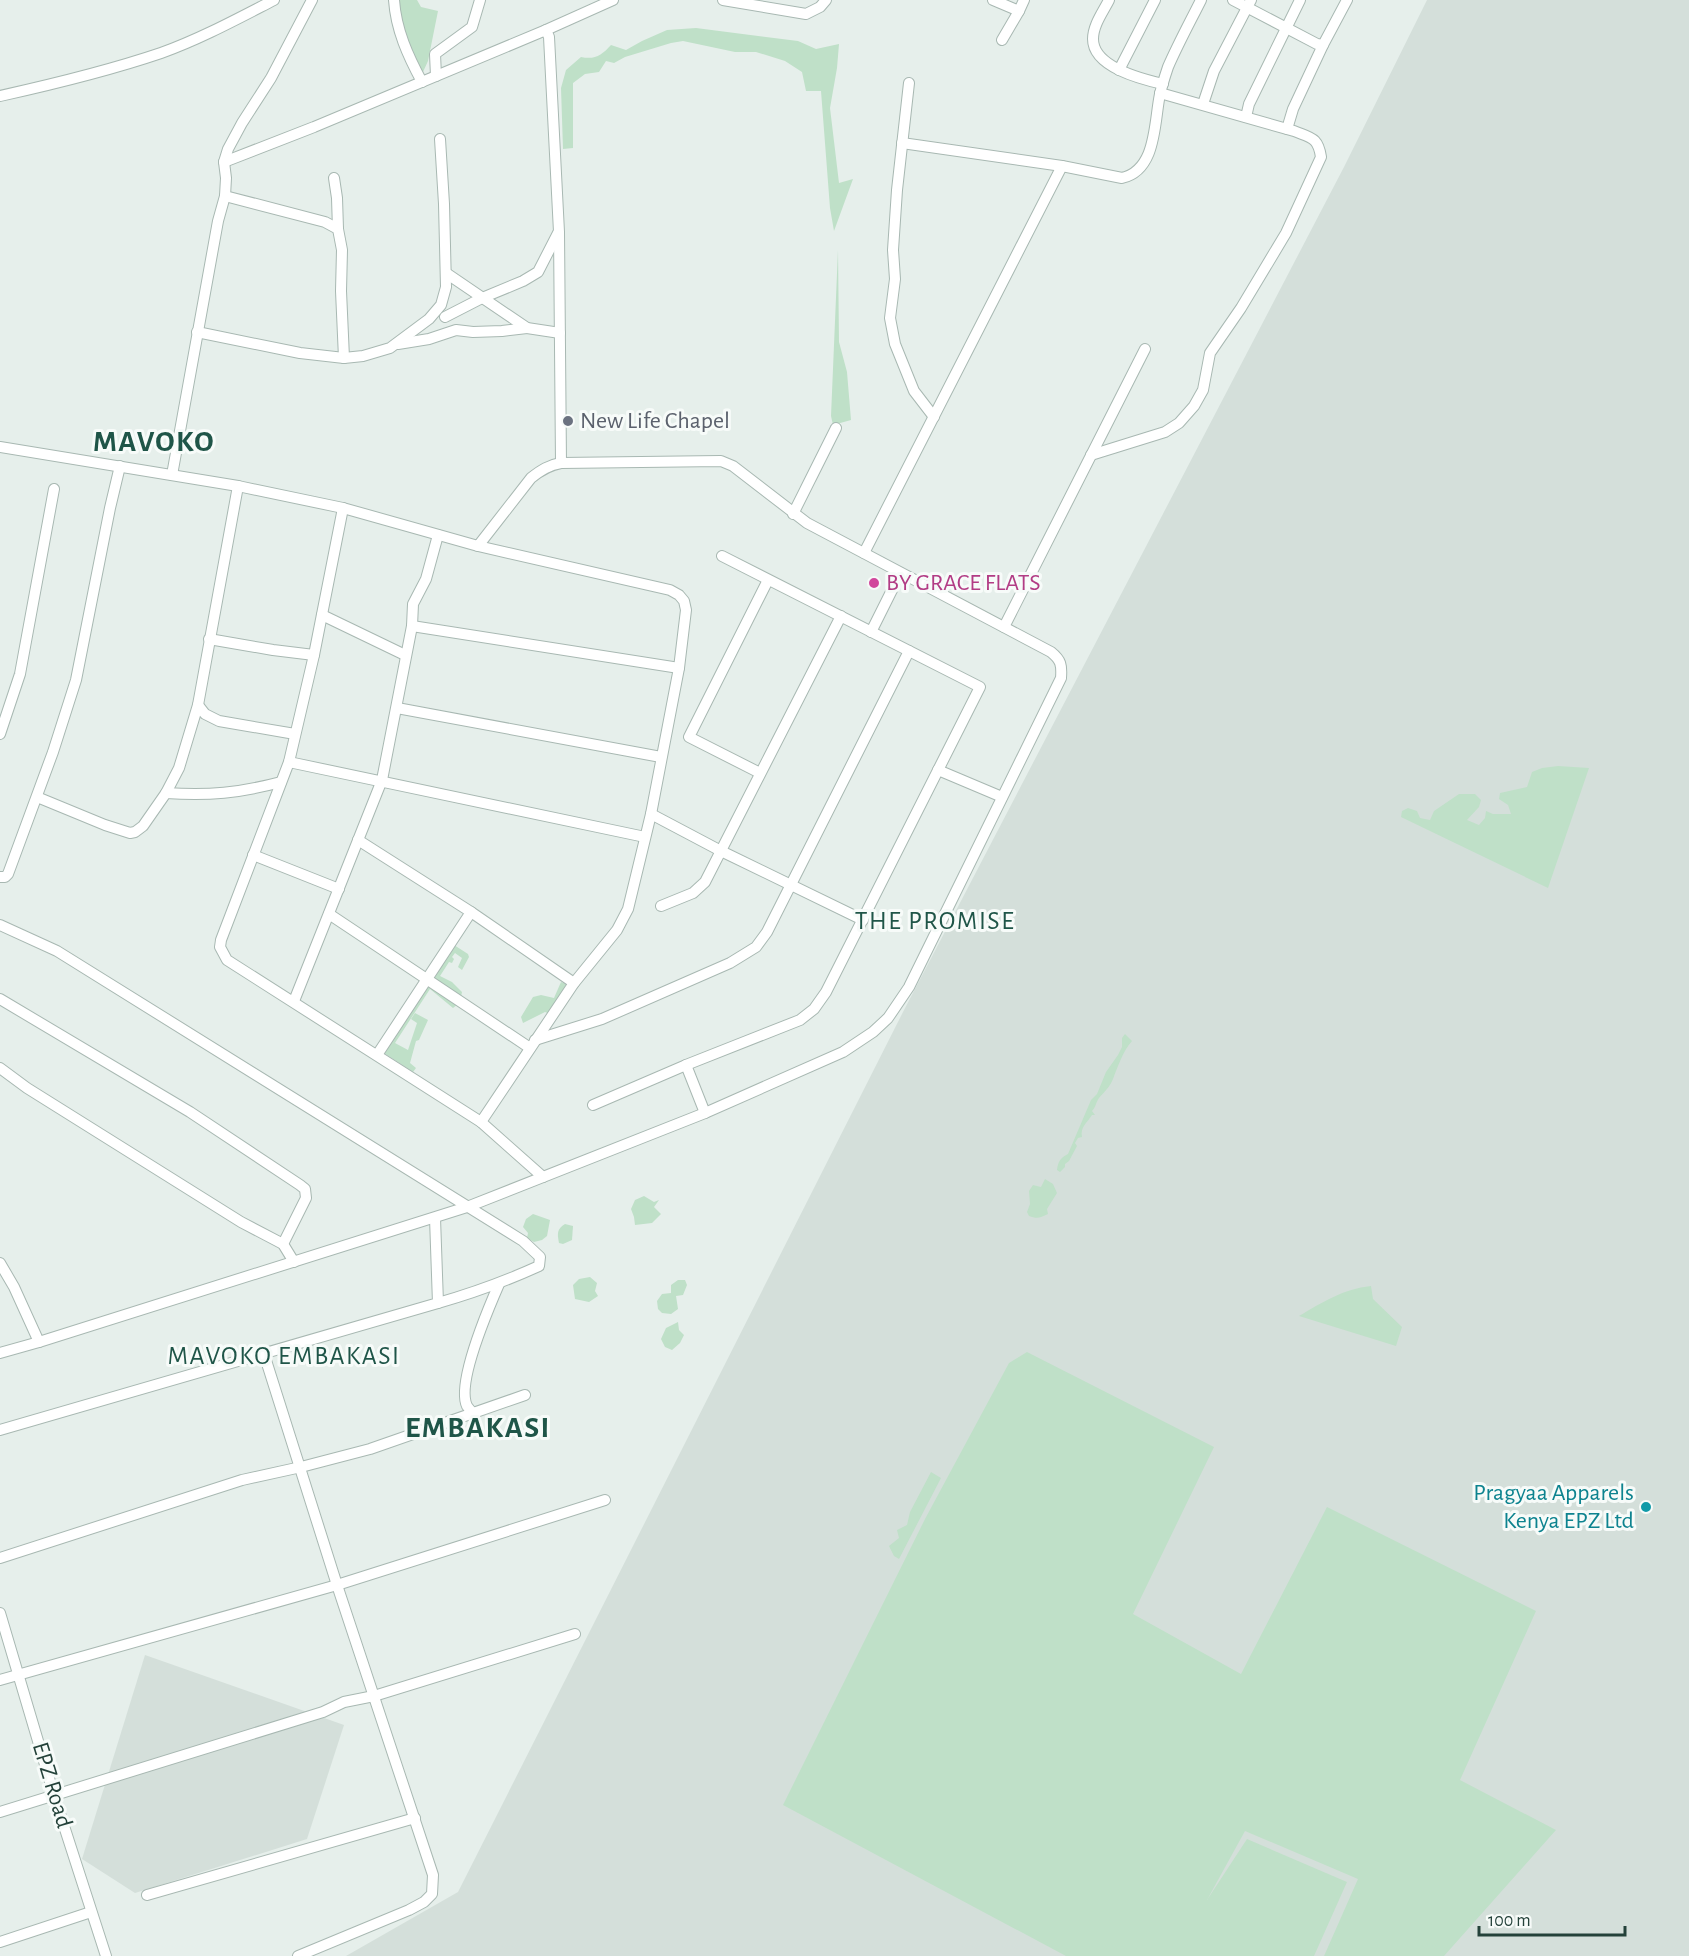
<svg xmlns="http://www.w3.org/2000/svg" width="1689" height="1956" font-family="'Alegreya Sans',sans-serif">
<rect width="100%" height="100%" fill="#e6efeb"/>
<g fill="#d4dfda">
<polygon points="1427,0 1689,0 1689,1956 346,1956 458,1892 903,1012 1344,167"/>
<polygon points="145,1655 344,1725 307,1839 135,1893 82,1859"/>
</g>
<g fill="#bfe0c8">
<polygon points="394,0 417,0 421,7 438,11 428,61 423,72 405,50"/>
<path d="M696 28 798 41 816 49 839 44 837 68 830 108 839 183 853 179 834 231 830 208 821 91H806L802 72 785 61 756 52H735L683 41 671 43 625 57 614 63 606 61 599 72 585 74 573 83V148L563 149 561 88 566 70 581 57C595 60 602 55 611 45L626 50 642 41 667 30Z"/>
<polygon points="838,250 839,342 847,372 851,420 833,425 831,416"/>
<polygon points="1558,766 1589,768 1548,888 1401,817 1402,811 1408,808 1417,811 1420,818 1430,820 1434,811 1459,794 1475,794 1481,800 1479,807 1467,820 1479,825 1485,818 1486,811 1493,814 1511,814 1508,805 1499,799 1500,793 1527,787 1532,772 1542,768"/>
<polygon points="454,945 468,954 469,957 462,970 458,967 462,958 455,953 452,957 454,959 452,963 449,962 440,976 452,982 462,992 461,997 434,979"/>
<polygon points="561,982 566,984 561,997 550,1014 545,1012 523,1023 521,1017 533,997 541,995 554,998"/>
<polygon points="429,985 458,1004 453,1008 430,989 395,1043 408,1050 417,1023 411,1019 415,1013 428,1020 419,1040 416,1041 410,1063 416,1068 413,1072 384,1053"/>
<path d="M1125 1034 1132 1041C1123 1051 1118 1066 1113 1079 1110 1087 1104 1092 1099 1098 1096 1102 1096 1107 1092 1111L1095 1115H1092C1087 1123 1080 1127 1082 1137L1078 1138 1075 1143 1077 1146 1069 1161 1065 1164V1167L1060 1172 1057 1170C1058 1162 1060 1158 1068 1154L1091 1100 1097 1094 1106 1072 1118 1055 1122 1047V1038Z"/>
<path d="M1045 1179 1053 1184 1057 1193 1047 1209 1048 1214C1040 1218 1037 1219 1029 1216L1027 1212 1030 1204 1029 1191 1033 1185 1041 1187Z"/>
<polygon points="644,1196 654,1202 659,1200 654,1207 661,1214 652,1223 635,1225 634,1217 631,1209 635,1200"/>
<polygon points="533,1214 550,1220 547,1236 542,1240 534,1242 527,1238 528,1233 523,1227 526,1219"/>
<path d="M565 1224 573 1226 572 1240 563 1244 559 1243C557 1233 557 1229 565 1224Z"/>
<polygon points="590,1277 597,1283 595,1291 598,1296 589,1302 575,1299 573,1285 579,1279"/>
<polygon points="678,1280 685,1280 687,1285 683,1295 676,1296 678,1309 671,1314 662,1313 658,1309 657,1301 662,1294 671,1293 671,1285"/>
<path d="M1371 1286 1373 1299 1402 1327 1396 1346 1299 1316C1323 1302 1343 1289 1371 1286Z"/>
<polygon points="678,1322 679,1330 684,1335 680,1343 672,1350 665,1347 661,1339 666,1328"/>
<polygon points="1027,1352 1214,1447 1133,1614 1241,1674 1327,1507 1536,1611 1460,1780 1556,1830 1444,1956 1324,1956 1358,1879 1245,1831 1207,1900 1247,1839 1347,1882 1314,1956 1066,1956 783,1805 925,1519 1009,1363"/>
<polygon points="931,1472 941,1478 899,1559 894,1556 889,1546 899,1538 897,1530 907,1525 910,1512"/>
</g>
<g fill="none" stroke-linecap="round" stroke-linejoin="round">
<defs>
<g id="minor">
<path d="M394 0C396 30 408 56 422 82"/>
<polyline points="723,0 806,14 820,7 826,0"/>
<polyline points="993,0 1019,11 1024,0"/>
<path d="M1109 0C1103 12 1093 25 1093 39 1093 67 1141 79 1163 84"/>
<polyline points="1233,0 1317,44 1323,45 1347,0"/>
<polyline points="546,30 613,0"/>
<polyline points="1002,40 1019,11"/>
<polyline points="1119,70 1155,0"/>
<polyline points="436,76 435,54 472,27 480,0"/>
<polyline points="909,83 897,190 893,250 895,279 890,318 895,344 914,391 934,417"/>
<path d="M0 96C54 84 108 71 161 53 200 39 237 19 274 0"/>
<polyline points="1203,104 1214,71 1251,0"/>
<polyline points="1246,117 1249,104 1300,0"/>
<polyline points="1287,129 1293,109 1323,45"/>
<polyline points="902,143 1062,166"/>
<polyline points="224,162 314,127 546,30 549,37 559,232 561,463"/>
<polyline points="334,178 337,198 338,229"/>
<polyline points="225,196 325,222 338,229 342,250 341,291 344,358"/>
<polyline points="446,273 527,328 560,333"/>
<polyline points="445,317 482,298 523,281 538,272 558,233"/>
<polyline points="197,332 300,353 344,358 363,356 390,348 429,319 441,305 446,287 444,204 440,139"/>
<polyline points="398,344 429,339 456,330 473,332 502,331 527,328"/>
<path d="M0 447 238 486 343 508 478 546 531 478C541 470 549 465 561 463L721 461 733 466 807 523 1051 652C1061 660 1062 665 1061 678L909 987 888 1018 873 1032 843 1052 705 1113 467 1207 39 1342 0 1353"/>
<path d="M1091 455 1165 432 1179 423 1194 406 1203 390 1210 353 1241 308 1286 233 1321 157C1318 137 1311 138 1294 131L1160 93"/>
<polyline points="172,475 218,221 225,196 226,178 224,162 228,149 242,123 271,78 312,0"/>
<polyline points="343,508 314,655 289,762 221,940 220,947 227,960 481,1122 543,1177"/>
<polyline points="793,514 836,428"/>
<polyline points="478,546 670,590 679,595 684,601 686,610 679,668 651,814 628,909 617,930 574,983 481,1122"/>
<path d="M864 553 1062 166 1122 178C1157 170 1154 122 1160 94 1162 85 1165 76 1168 67 1178 44 1190 22 1201 0"/>
<polyline points="322,615 405,655"/>
<polyline points="412,626 679,668"/>
<polyline points="1004,627 1145,349"/>
<polyline points="871,632 900,574"/>
<polyline points="209,639 273,650 314,655"/>
<polyline points="198,705 205,714 219,721 295,734"/>
<polyline points="397,708 661,757"/>
<polyline points="0,734 20,674 54,489"/>
<polyline points="289,762 645,837"/>
<polyline points="938,770 1002,797"/>
<polyline points="760,773 689,737 768,580"/>
<path d="M166 793C209 796 239 793 281 782"/>
<polyline points="37,797 105,825 130,833 135,832 143,826 166,793 179,768 198,705 238,486"/>
<polyline points="651,814 721,851 863,920"/>
<polyline points="358,840 471,912 377,1055"/>
<polyline points="253,855 339,889"/>
<polyline points="0,877 5,877 8,874 53,752 76,680 110,508 120,466"/>
<polyline points="661,906 693,893 705,882 841,616"/>
<polyline points="471,912 574,983"/>
<polyline points="329,914 530,1048"/>
<path d="M0 925 57 951 523 1241 540 1257 539 1266C506 1281 473 1293 438 1303"/>
<polyline points="0,999 190,1112 300,1185 305,1189 306,1198 283,1244"/>
<polyline points="294,1001 382,780 412,626 413,604 426,579 438,535"/>
<polyline points="535,1040 602,1019 730,963 756,947 767,932 909,651"/>
<polyline points="686,1065 705,1113"/>
<polyline points="0,1068 27,1088 241,1222 283,1244 294,1262"/>
<polyline points="593,1105 686,1065 800,1020 814,1009 826,992 980,687 722,556"/>
<polyline points="0,1263 14,1287 39,1342"/>
<polyline points="264,1354 337,1585 433,1875 432,1894 424,1902 409,1910 298,1956"/>
<path d="M473 1413C471 1411 469 1409 467 1406 456 1383 489 1307 499 1284"/>
<polyline points="0,1430 438,1303 435,1218"/>
<polyline points="0,1558 242,1480 301,1467 370,1449 525,1395"/>
<polyline points="0,1613 54,1795 106,1956"/>
<polyline points="0,1680 337,1585 605,1500"/>
<polyline points="0,1812 323,1712 344,1702 374,1696 575,1634"/>
<polyline points="147,1895 415,1818"/>
<polyline points="0,1942 91,1912"/>
</g>
</defs>
<use href="#minor" stroke="#a8b8b2" stroke-width="12"/>
<use href="#minor" stroke="#fff" stroke-width="10"/>
</g>
<circle fill="#6b7280" stroke="#f7fbf9" stroke-width="2" cx="568" cy="421" r="6"/>
<circle fill="#d1479c" stroke="#f7fbf9" stroke-width="2" cx="874" cy="583" r="6"/>
<circle fill="#0f9aa8" stroke="#f7fbf9" stroke-width="2" cx="1646" cy="1507" r="6"/>
<g text-anchor="middle" dominant-baseline="central" stroke-width="6" stroke-linejoin="round" paint-order="stroke">
<g font-size="24" fill="#5b616d" stroke="#f7fbf9" text-anchor="start">
<text x="580" y="421">New Life Chapel</text>
</g>
<g font-size="24" fill="#b23c85" stroke="#f7fbf9" text-anchor="start">
<text x="886" y="583">BY GRACE FLATS</text>
</g>
<g font-size="24" fill="#0d838f" stroke="#f7fbf9" text-anchor="end">
<text x="1634" y="1493">Pragyaa Apparels<tspan x="1634" dy="28">Kenya EPZ Ltd</tspan></text>
</g>
<g font-size="24" fill="#24423a" stroke="#f7fbf9">
<text transform="translate(52 1785) rotate(73)">EPZ Road</text>
</g>
<g font-size="26" letter-spacing="1.5" fill="#1f5548" stroke="#f7fbf9">
<text x="935" y="921">THE PROMISE</text>
<text x="284" y="1356">MAVOKO EMBAKASI</text>
</g>
<g font-size="30" font-weight="bold" letter-spacing="1.5" fill="#1f5548" stroke="#f7fbf9">
<text x="154" y="442">MAVOKO</text>
<text x="478" y="1428">EMBAKASI</text>
</g>
</g>
<path d="M1479 1926v9h146v-9" fill="none" stroke="#24423a" stroke-width="3"/>
<text x="1488" y="1926" font-size="18" fill="#24423a" stroke="#f7fbf9" stroke-width="4.5" paint-order="stroke">100 m</text>
</svg>
